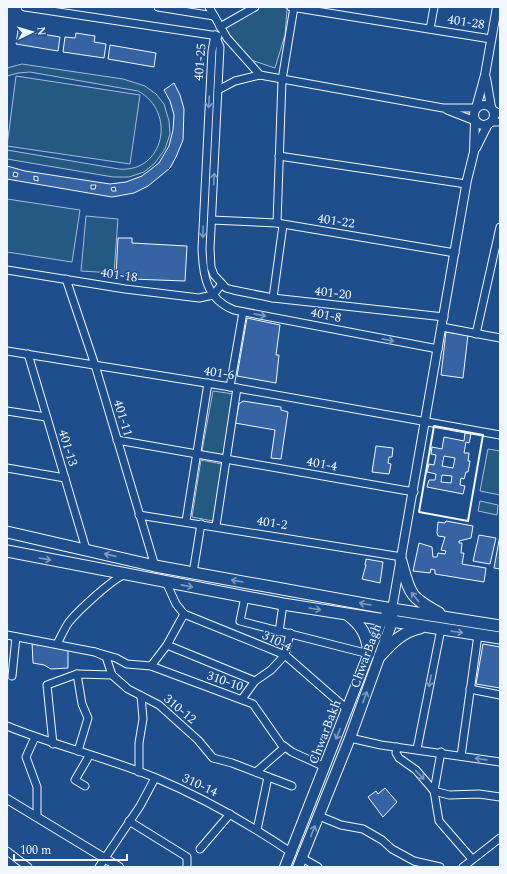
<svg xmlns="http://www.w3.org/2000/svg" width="507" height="874" font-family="Spectral,serif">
<rect width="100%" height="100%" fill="#1f4e8c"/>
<g fill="#245a82" stroke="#a8bbd7">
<polygon points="258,7 284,7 287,9 285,35 275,68 248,59 223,28"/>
<path d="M22 64 123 79 145 86 156 94 164 104 169 121 170 134 165 149 155 163 144 172 129 177H113L7 159V150L119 169C164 173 177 112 138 91L30 72 18 73 7 76V68Z"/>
<polygon points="16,76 140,95 130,164 7,146"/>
<polygon points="7,199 80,210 72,262 7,252"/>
<polygon points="86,216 118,219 114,273 81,271"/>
<polygon points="213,391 234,394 223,455 202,451"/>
<polygon points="488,449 500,451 500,495 480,491"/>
<polygon points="201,460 222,464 213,521 192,517"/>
<polygon points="480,501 498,505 497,515 478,511"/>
</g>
<g fill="#3563a3" stroke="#f2f6ff" fill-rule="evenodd">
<polygon points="18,30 60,37 58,51 16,44"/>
<polygon points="76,33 95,36 94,42 106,44 104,58 63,52 65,37 75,38"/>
<polygon points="110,45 156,53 154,67 108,59"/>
<path d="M174 83 180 95 184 109 183 140 176 157 170 168 148 186 134 193 112 197 7 179V166L25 171 110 184 126 182 142 176 159 163 169 146 173 130 174 115 170 101 164 90ZM14 172 18 173 17 177 13 176ZM34 176 38 177V181L34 180ZM91 185H96L95 189H91ZM115 187 116 191H112L111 188Z"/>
<polygon points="118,238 132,238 132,243 187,246 185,281 131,279 131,275 116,275"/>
<polygon points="247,318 280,325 276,355 279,355 276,383 237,376"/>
<polygon points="446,332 468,335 463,378 441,375"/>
<polygon points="243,401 281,407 281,410 288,412 281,459 271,458 275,430 235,423 239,404"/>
<path d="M465 433 471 434 469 443 466 442 464 453H469L468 461H470L468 472H466L464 479 461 478 460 485 465 486 463 494 427 487 429 480H435L436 474 427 472 429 464 434 465 436 455 431 454 432 447 442 449 444 437 464 441ZM444 456 455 458 453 468 442 466ZM442 475 452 476 451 483 441 482Z"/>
<polygon points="376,446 393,448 392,457 389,457 388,463 391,464 389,474 372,472"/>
<polygon points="446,521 473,526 471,538 459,541 459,543 462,543 461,553 464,553 462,564 486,568 484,582 435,574 435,570 431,569 430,573 413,571 419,543 432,547 433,557 437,557 438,553 445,554 446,551 441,550 445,537 438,536 437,533 438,522 445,523"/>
<polygon points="479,535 496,538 490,564 473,561"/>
<polygon points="500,535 500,569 494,568"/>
<polygon points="366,559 383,562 380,583 362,579 366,565 365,565"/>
<polygon points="32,642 68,649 68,668 51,669 44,665 33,663"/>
<polygon points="483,644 500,647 500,688 476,684"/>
<polygon points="385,788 397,802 383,817 368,797 376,791 378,794"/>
</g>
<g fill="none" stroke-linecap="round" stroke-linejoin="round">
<defs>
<g id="minor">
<polyline points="25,7 218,36"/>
<polyline points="158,7 214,16"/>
<polyline points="209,7 227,38 260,75 443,108 476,108"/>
<polyline points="291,7 491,39"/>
<polyline points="220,27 255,7"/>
<polyline points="430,29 434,7"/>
<path d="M215 35 212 51 202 249C203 275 206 299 234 310L438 349"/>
<polyline points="215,35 220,47 210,249 211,267 214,275 226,288 233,290 273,298 444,317"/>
<polyline points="218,90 235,81 260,75"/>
<polyline points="447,110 475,121"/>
<polyline points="493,110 500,114"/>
<polyline points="491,122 500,122"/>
<polyline points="279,156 466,184"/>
<polyline points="212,220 277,223 455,253"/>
<polyline points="277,223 282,80 294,7"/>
<polyline points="7,270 125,289 199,298 213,295 222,284"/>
<polyline points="66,279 95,365 155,566"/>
<polyline points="273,298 283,225"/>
<polyline points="442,327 500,338"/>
<polyline points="476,334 500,227"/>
<polyline points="7,351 237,388 500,435"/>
<polyline points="28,354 86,549"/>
<polyline points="230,387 243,312"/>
<polyline points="7,411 46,417"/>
<polyline points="117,440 414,492"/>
<polyline points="7,468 65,478"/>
<polyline points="139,515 402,557"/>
<polyline points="186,521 208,383"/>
<polyline points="216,526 237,388"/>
<polyline points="193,573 201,524"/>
<polyline points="245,597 240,621 369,654"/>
<polyline points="184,614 285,655 348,710"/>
<polyline points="279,632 283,604"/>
<polyline points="7,635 95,652 106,657 112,675"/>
<path d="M57 644C61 637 64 629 69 622 78 611 113 578 126 574"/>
<polyline points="167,645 255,681"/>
<polyline points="95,652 116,658 127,664 151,666 253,704 281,744 292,752 325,767"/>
<polyline points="151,666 167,645 184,614 176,604 166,582"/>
<polyline points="77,674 82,704 88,718 78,751"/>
<polyline points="12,676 16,637"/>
<polyline points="470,689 500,695"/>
<polyline points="242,699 255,681 271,670 285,655 290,633"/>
<path d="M7 726C56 746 108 758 156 778 204 798 249 824 292 853"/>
<polyline points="35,737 26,757 37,787 37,817"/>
<polyline points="350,738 381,745 500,762"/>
<polyline points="53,744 47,685 77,674 112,675 128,689 159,705 198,740 213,758 232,763 292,786"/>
<polyline points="397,747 396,753 399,758 416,770 434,791 449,795 479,794 500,797"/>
<polyline points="417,749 441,629"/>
<polyline points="441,752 434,791 439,821 472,859"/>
<polyline points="461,756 478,635"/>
<polyline points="139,772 139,743 143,719 141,696"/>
<polyline points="256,772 285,747"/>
<polyline points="85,786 75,780 89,756"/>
<polyline points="319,816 341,825 363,829 382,840 392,849 414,861 440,867"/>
<polyline points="129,821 187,857 187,867"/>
<polyline points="257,830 268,777"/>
<polyline points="200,849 230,814"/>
<polyline points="7,851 28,867"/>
<polyline points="302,858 318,867"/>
<polyline points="99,867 140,806 155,778"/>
<polyline points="463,867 500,838"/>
</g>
<g id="tertiary">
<polyline points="486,78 491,107"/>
<circle cx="484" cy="115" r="10"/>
<polyline points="476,108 485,75 497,7"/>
<polyline points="476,148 488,124"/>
<polyline points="392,609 467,180 474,152 475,121"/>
<polyline points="7,799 119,867"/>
</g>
<g id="secondary">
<polyline points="285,867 382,620 387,615"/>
<polyline points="298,867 350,738 392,622 392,615"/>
</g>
<g id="primary">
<polyline points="7,532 155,566 392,609 500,626"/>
<polyline points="7,551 283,604 500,638"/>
<path d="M401 561C410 593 408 596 439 613"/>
<path d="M348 615C362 626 367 635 369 653"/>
<path d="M380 656C392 643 402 632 420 628"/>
</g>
</defs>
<use href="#minor" stroke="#f2f6ff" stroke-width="9"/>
<use href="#tertiary" stroke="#f2f6ff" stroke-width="10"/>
<use href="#secondary" stroke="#f2f6ff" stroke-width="12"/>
<use href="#primary" stroke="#f2f6ff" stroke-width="13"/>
<use href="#minor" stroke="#1f4e8c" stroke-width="7"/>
<use href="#tertiary" stroke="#1f4e8c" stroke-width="8"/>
<use href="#secondary" stroke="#1f4e8c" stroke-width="10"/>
<use href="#primary" stroke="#1f4e8c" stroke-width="11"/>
<polygon stroke="#f2f6ff" stroke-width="2" points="434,426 483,435 468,521 419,512"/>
</g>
<defs><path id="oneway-shaft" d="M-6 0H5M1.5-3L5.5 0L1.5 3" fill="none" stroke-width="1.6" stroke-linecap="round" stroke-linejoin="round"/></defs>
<g stroke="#7e9ac0">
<use href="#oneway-shaft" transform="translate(209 102) rotate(93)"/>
<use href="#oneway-shaft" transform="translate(214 179) rotate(-87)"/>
<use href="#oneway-shaft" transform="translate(203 232) rotate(91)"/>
<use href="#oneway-shaft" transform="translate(260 315) rotate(11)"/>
<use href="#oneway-shaft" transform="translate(388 340) rotate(11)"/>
<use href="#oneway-shaft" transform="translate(110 555) rotate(-167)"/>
<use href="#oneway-shaft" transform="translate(45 559) rotate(10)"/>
<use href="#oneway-shaft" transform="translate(237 581) rotate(-170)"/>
<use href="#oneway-shaft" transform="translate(187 586) rotate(11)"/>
<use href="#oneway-shaft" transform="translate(415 597) rotate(-129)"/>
<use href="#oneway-shaft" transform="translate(365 604) rotate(-170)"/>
<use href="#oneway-shaft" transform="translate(315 609) rotate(9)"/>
<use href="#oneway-shaft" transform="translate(457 632) rotate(8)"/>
<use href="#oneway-shaft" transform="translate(430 681) rotate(101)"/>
<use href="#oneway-shaft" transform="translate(365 697) rotate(-70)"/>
<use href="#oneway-shaft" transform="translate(338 734) rotate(112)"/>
<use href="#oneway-shaft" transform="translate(481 759) rotate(-172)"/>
<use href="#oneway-shaft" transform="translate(420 775) rotate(46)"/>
<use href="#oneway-shaft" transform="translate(313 831) rotate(-68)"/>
</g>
<g text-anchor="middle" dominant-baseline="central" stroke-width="3" stroke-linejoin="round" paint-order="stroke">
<g font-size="13" fill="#f2f6ff" stroke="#1f4e8c">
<text transform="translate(466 22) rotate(9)">401-28</text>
<text transform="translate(200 62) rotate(-85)">401-25</text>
<text transform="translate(336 221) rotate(9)">401-22</text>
<text transform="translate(119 275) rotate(8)">401-18</text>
<text transform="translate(333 293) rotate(7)">401-20</text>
<text transform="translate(326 315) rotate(11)">401-8</text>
<text transform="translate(219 373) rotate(9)">401-6</text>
<text transform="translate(123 418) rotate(73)">401-11</text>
<text transform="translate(68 448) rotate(73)">401-13</text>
<text transform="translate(322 464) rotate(10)">401-4</text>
<text transform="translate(272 523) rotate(9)">401-2</text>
<text transform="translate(277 641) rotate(26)">310-4</text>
<text transform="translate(366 656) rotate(-70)">ChwarBagh</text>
<text transform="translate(225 681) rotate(19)">310-10</text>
<text transform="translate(180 709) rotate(40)">310-12</text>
<text transform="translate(325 732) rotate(-69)">ChwarBakh</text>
<text transform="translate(200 785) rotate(25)">310-14</text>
</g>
</g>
<rect width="507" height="874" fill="none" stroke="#f2f6ff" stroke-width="16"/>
<g transform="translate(32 32) rotate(85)" stroke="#1f4e8c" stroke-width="3" paint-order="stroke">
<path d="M0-3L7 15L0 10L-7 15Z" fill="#f2f6ff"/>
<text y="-6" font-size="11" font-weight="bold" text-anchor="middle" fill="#f2f6ff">N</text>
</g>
<path d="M14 854v6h113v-6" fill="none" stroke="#f2f6ff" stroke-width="2"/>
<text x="20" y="854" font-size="12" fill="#f2f6ff" stroke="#1f4e8c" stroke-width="3" paint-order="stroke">100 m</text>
</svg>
